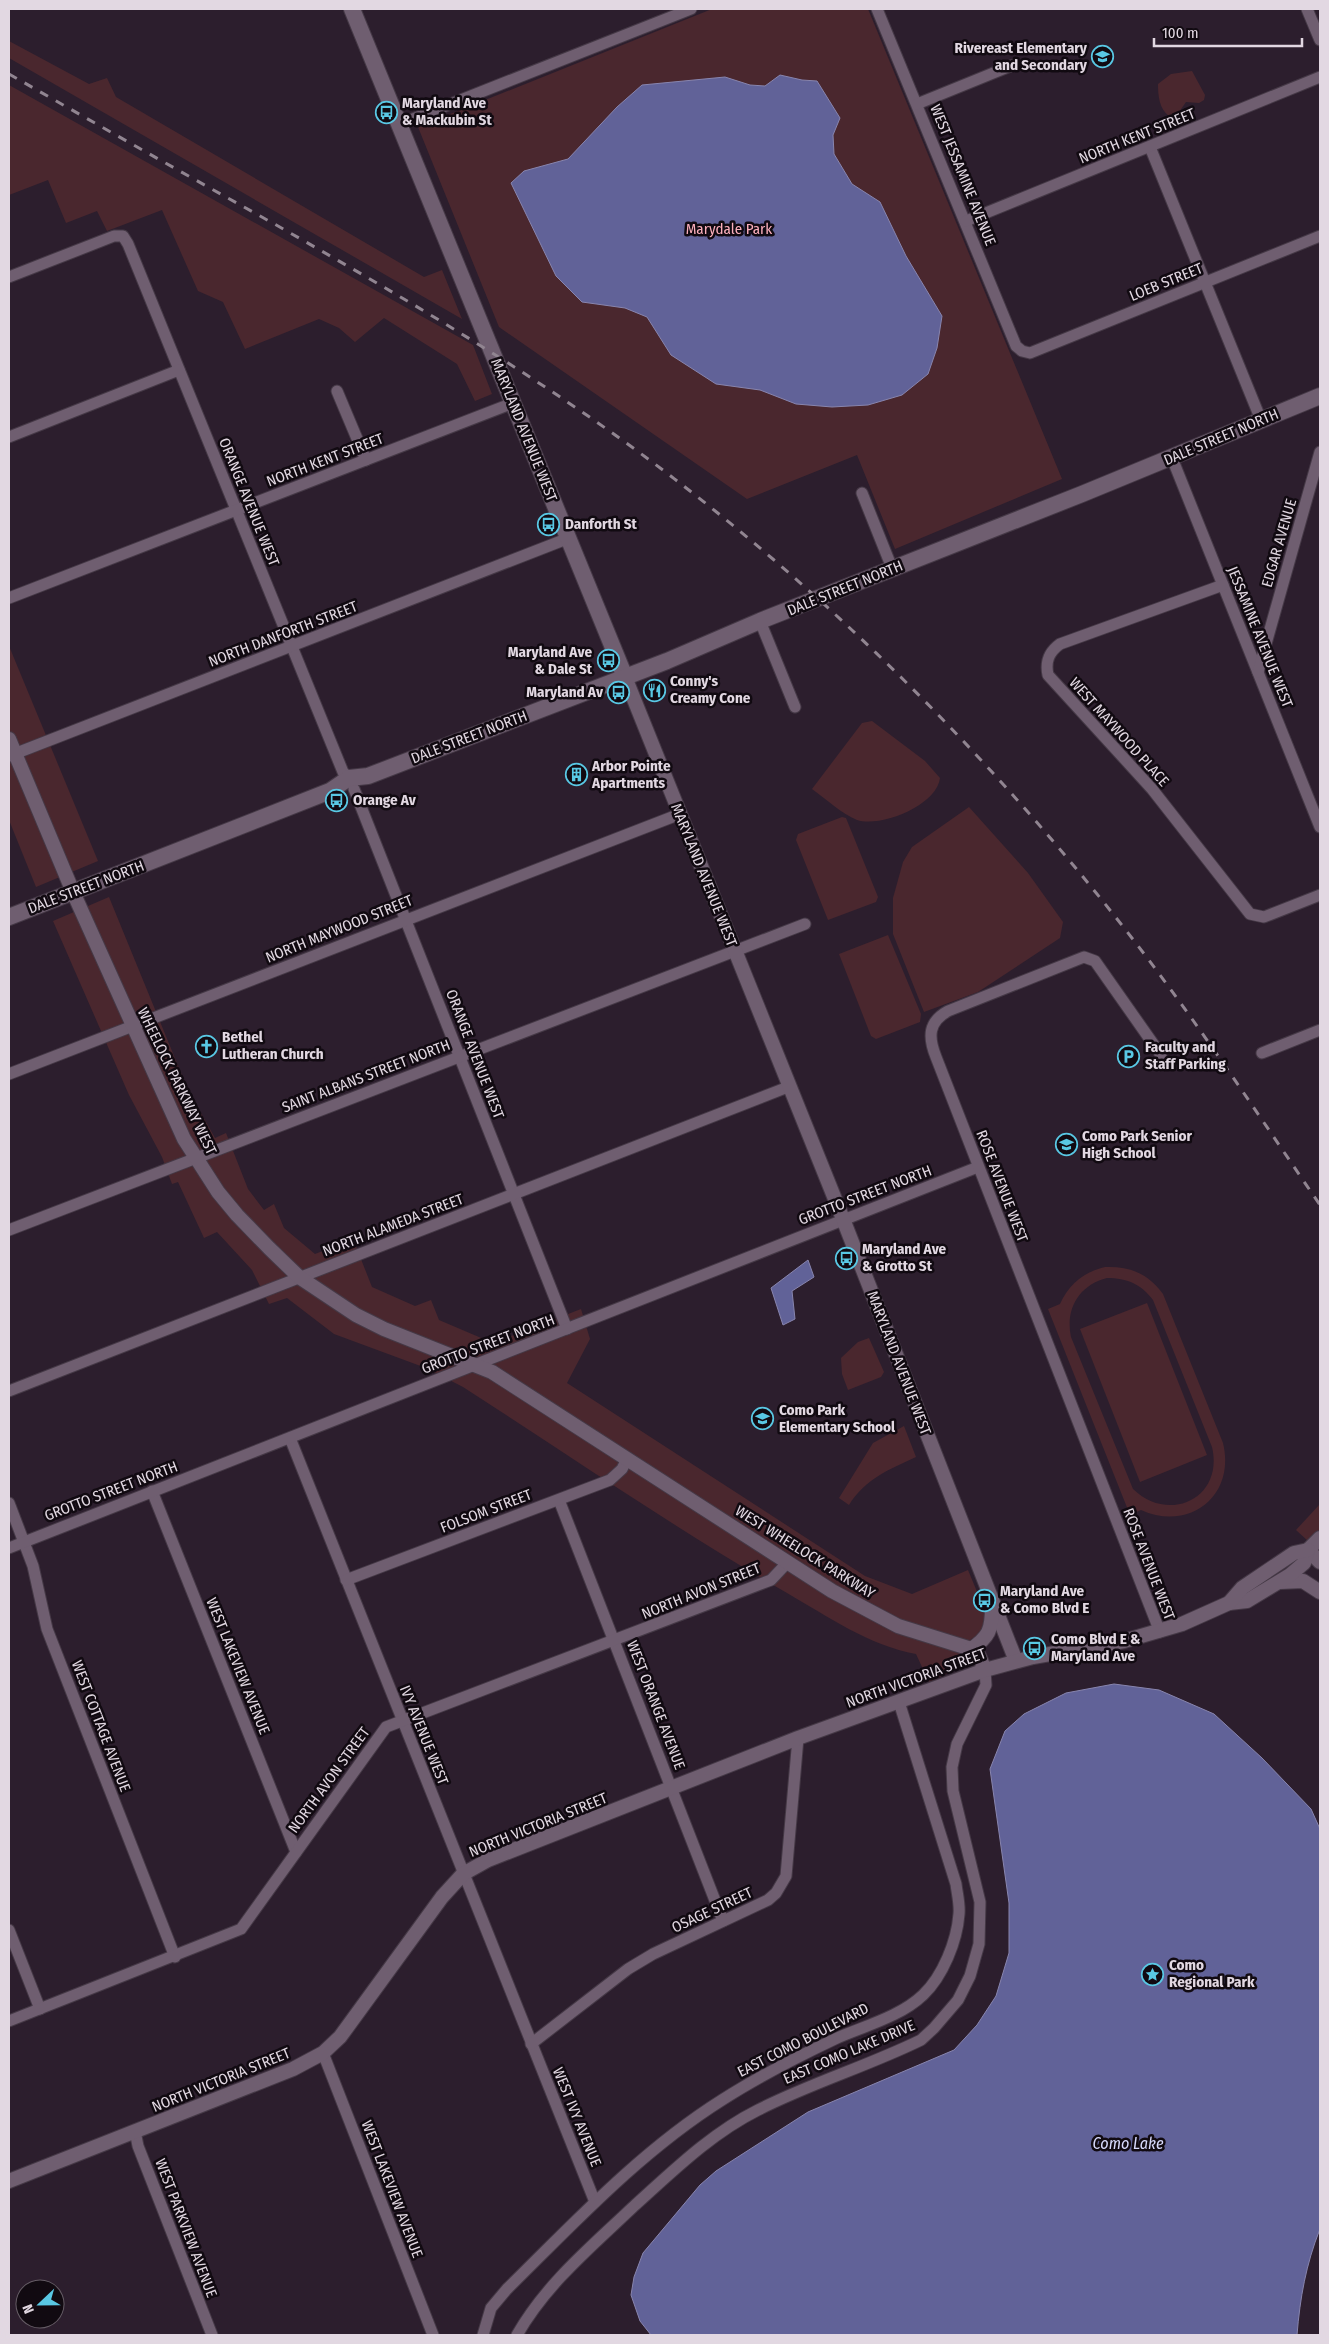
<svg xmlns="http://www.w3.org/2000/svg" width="1329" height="2344" font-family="'Fira Sans Condensed',sans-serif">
<rect width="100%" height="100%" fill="#2c1e2d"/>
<g fill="#4a272e" fill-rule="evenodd">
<polygon points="712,9 868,9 1062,479 895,549 857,455 747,499 499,327 418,127"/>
<polygon points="9,41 89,84 107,78 116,97 424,277 442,270 462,319 9,58"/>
<path d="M1192 71 1205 95 1204 100 1199 103 1186 102 1177 115 1169 116C1159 109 1158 95 1158 84L1171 74Z"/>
<polygon points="9,85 473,345 492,394 475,401 457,364 384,318 355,342 339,328 319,319 245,349 223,302 198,291 162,210 107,231 97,211 66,223 48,180 9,195"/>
<polygon points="9,646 98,861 36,887 9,820"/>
<path d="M872 721 925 761 940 778C937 805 881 828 857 820 842 814 826 799 812 789L862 723Z"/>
<polygon points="969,807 1028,873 1063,922 1060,938 978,992 924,1012 893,934 893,898 903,862 912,847"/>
<polygon points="842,817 846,818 878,897 876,902 828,920 796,840 798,834"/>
<path d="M109 897 188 1090 215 1138 226 1133 248 1189 264 1210 274 1204 284 1228 315 1254 353 1239 372 1287 415 1306 431 1300 439 1320 493 1343 581 1309 590 1339 567 1383 865 1576 912 1594 968 1570 988 1618 979 1636 971 1639 964 1656 966 1665 929 1682 916 1654C870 1646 827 1616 787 1593 676 1529 570 1456 463 1387L426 1368 334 1334 287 1298 269 1304 252 1270 217 1232 204 1238 178 1182 172 1184 162 1157 129 1095 53 921Z"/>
<polygon points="888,935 921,1014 920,1022 876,1039 871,1036 839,954"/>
<path d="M1105 1267C1131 1266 1148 1274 1163 1294L1223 1443C1236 1496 1189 1532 1141 1510L1130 1515 1048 1309 1060 1304C1069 1284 1084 1272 1105 1267ZM1107 1278C1127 1278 1141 1284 1153 1300L1212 1447C1224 1498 1169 1524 1133 1489L1071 1337C1065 1309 1079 1285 1107 1278Z"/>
<polygon points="1147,1303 1207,1455 1140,1482 1080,1329"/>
<polygon points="869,1338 884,1372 881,1377 848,1390 842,1374 841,1358 858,1342"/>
<path d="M904 1426 916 1457C890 1469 865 1479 849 1505L839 1498 873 1443Z"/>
<polygon points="1320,1504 1320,1552 1296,1530"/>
</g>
<g fill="#616298" stroke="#8885ae">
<polygon points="780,75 802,80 817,81 840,118 833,135 834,154 852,184 880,202 906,256 942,316 937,348 928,374 902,395 868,405 832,407 796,404 760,390 716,384 671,355 647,317 625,308 582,302 556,276 511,183 524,171 568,159 617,107 642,85 725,77 750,85 765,86"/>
<polygon points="808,1260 814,1277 792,1291 795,1319 783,1325 771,1288"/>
<path d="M1114 1684 1159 1690 1214 1714 1262 1758 1311 1809 1320 1829V2229C1306 2264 1300 2298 1297 2335H651L640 2321 631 2295 634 2277 643 2253 700 2185 716 2171 808 2112 954 2050 977 2025 996 1996 1009 1953V1903L990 1769 1005 1731 1024 1714 1066 1693Z"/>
</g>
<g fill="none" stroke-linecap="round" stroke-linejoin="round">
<defs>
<g id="minor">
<polyline points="877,9 1016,346 1022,351 1030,353 1320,236"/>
<polyline points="1307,9 1320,40"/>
<polyline points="917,104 1013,65"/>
<polyline points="400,124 691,9"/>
<polyline points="1150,147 1261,420"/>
<polyline points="966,221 1320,77"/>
<polyline points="9,277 114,236 123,236 128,244 343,772 349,778"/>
<polyline points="337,391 366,460"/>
<polyline points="9,437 179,370"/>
<polyline points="1172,458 1320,827"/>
<polyline points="862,493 892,568"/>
<path d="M1223 585 1060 644C1049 652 1045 661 1048 675L1152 789 1250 914 1264 917 1320 895"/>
<polyline points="9,598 513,403"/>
<polyline points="760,621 795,707"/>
<polyline points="1258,672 1320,452"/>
<polyline points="9,756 569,538"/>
<polyline points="354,789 567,1329"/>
<polyline points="1262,1053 1320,1030"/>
<polyline points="9,1074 680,814"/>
<polyline points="9,1230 805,924"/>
<polyline points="9,1391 788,1087"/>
<polyline points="290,1438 595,2202"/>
<polyline points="152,1491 296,1852"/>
<polyline points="559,1500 723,1921"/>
<polyline points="9,1503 33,1566 47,1629 175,1957"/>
<polyline points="9,1548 978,1167"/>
<polyline points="346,1580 610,1480 622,1469 627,1459"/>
<path d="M1160 1632 936 1057C928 1037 928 1022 948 1011L1084 957 1095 961 1161 1055"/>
<polyline points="9,1930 40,2009"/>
<polyline points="9,2021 241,1929 386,1727 771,1580 787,1563"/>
<polyline points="531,2044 628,1969 653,1954 768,1900 776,1893 786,1876 798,1738"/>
<polyline points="323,2053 433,2335"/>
<polyline points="135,2131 138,2146 212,2335"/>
<path d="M483 2335 491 2308 507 2289C575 2222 641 2151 722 2100 758 2077 797 2057 835 2039 864 2026 900 2017 923 1995 943 1976 957 1941 959 1914 960 1904 957 1893 956 1884L899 1702"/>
<path d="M517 2335C546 2284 591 2247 633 2207 672 2172 710 2134 758 2110 811 2083 868 2066 921 2040L934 2028 958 2000 970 1976 979 1944 980 1902 953 1791 952 1767 957 1744 986 1685 985 1670"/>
</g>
<g id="tertiary">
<polyline points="625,677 843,1219 1016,1661"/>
<polyline points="9,739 73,892 184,1139 218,1192 237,1215 269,1248 299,1277 356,1315 384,1329 492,1372 832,1591 898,1626 968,1648 979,1656 985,1670"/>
<polyline points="1308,1550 1320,1562"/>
<polyline points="1280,1582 1303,1581 1320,1592"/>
<polyline points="1229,1603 1247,1601 1290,1575 1304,1563 1308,1550 1320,1538"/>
<path d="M970 1650C989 1637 992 1630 992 1607"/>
<polyline points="9,2181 293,2069 323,2053 340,2037 442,1897 463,1874 488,1860 798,1738 985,1670 1033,1657 1124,1641 1182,1624 1229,1603 1242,1588 1294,1553 1308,1550"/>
</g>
<g id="secondary">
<polyline points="352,9 625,677"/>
<polyline points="9,917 330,791 349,778 368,776 667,661 760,621 1082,494 1320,396"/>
</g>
</defs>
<use href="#minor" stroke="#453946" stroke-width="13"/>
<use href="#tertiary" stroke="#453946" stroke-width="16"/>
<use href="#secondary" stroke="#453946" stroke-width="18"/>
<use href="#minor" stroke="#6f5e70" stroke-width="11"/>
<use href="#tertiary" stroke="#6f5e70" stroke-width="14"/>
<use href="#secondary" stroke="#6f5e70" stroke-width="16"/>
<path stroke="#918591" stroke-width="3" stroke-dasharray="9 9" stroke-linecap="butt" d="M9 74C98 125 188 176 278 226 413 303 548 382 672 477 840 606 990 758 1121 924 1192 1014 1255 1110 1320 1205"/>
</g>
<defs>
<symbol id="school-ring" viewBox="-11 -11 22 22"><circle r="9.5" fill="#110a11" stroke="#59c8e4" stroke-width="1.5"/><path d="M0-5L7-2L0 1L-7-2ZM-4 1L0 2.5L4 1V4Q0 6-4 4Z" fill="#59c8e4"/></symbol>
<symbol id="bus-ring" viewBox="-11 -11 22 22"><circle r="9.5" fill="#110a11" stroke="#59c8e4" stroke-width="1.5"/><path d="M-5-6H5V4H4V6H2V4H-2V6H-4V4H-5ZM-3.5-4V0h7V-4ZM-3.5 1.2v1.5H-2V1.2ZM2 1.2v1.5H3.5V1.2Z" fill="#59c8e4"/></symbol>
<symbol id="restaurant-ring" viewBox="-11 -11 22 22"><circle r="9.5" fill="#110a11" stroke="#59c8e4" stroke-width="1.5"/><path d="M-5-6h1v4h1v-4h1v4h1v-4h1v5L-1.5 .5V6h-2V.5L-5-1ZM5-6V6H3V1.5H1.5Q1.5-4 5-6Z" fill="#59c8e4"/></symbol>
<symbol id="building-ring" viewBox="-11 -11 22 22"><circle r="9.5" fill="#110a11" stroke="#59c8e4" stroke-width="1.5"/><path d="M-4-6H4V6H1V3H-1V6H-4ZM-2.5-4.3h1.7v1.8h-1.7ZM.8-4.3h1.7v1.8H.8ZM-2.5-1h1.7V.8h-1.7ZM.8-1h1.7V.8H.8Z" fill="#59c8e4"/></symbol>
<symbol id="church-ring" viewBox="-11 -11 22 22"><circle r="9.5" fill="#110a11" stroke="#59c8e4" stroke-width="1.5"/><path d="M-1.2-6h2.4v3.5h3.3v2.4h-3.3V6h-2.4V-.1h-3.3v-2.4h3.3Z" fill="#59c8e4"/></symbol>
<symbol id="parking-ring" viewBox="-11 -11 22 22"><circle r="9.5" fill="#110a11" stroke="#59c8e4" stroke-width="1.5"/><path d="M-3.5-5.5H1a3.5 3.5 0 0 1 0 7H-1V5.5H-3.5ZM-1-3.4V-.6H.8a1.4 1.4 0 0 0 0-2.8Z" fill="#59c8e4"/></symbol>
<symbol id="sight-ring" viewBox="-11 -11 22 22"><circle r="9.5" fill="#110a11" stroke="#59c8e4" stroke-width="1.5"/><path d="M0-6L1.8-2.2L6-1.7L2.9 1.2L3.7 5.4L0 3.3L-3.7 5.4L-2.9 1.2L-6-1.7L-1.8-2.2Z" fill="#59c8e4"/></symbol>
</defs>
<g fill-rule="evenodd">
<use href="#school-ring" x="1090" y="44" width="25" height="25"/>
<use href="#bus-ring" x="374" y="100" width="25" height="25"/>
<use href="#bus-ring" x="536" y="512" width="25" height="25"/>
<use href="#bus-ring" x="596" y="648" width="25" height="25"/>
<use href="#restaurant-ring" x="642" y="678" width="25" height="25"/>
<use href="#bus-ring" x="606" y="680" width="25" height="25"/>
<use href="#building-ring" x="564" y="762" width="25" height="25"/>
<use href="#bus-ring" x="324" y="788" width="25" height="25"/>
<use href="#church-ring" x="194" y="1034" width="25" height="25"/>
<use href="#parking-ring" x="1116" y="1044" width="25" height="25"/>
<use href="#school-ring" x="1054" y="1132" width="25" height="25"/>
<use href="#bus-ring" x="834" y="1246" width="25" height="25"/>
<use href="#school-ring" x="750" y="1406" width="25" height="25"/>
<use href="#bus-ring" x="972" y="1588" width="25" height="25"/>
<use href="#bus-ring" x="1022" y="1636" width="25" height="25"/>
<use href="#sight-ring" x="1140" y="1962" width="25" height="25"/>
</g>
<g text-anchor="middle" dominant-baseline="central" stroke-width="5" stroke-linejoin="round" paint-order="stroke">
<g font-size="15" font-weight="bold" fill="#e2d8e2" stroke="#110a11" text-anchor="start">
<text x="1087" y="48" text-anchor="end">Rivereast Elementary<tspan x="1087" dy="17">and Secondary</tspan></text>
<text x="402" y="103">Maryland Ave<tspan x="402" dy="17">&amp; Mackubin St</tspan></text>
<text x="565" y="524">Danforth St</text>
<text x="592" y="652" text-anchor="end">Maryland Ave<tspan x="592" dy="17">&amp; Dale St</tspan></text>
<text x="670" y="681">Conny's<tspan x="670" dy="17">Creamy Cone</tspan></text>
<text x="603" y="692" text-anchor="end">Maryland Av</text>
<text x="592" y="766">Arbor Pointe<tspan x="592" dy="17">Apartments</tspan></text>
<text x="353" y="800">Orange Av</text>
<text x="222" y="1037">Bethel<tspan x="222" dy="17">Lutheran Church</tspan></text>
<text x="1145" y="1047">Faculty and<tspan x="1145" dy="17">Staff Parking</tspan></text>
<text x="1082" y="1136">Como Park Senior<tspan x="1082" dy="17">High School</tspan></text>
<text x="862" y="1249">Maryland Ave<tspan x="862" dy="17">&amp; Grotto St</tspan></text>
<text x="779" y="1410">Como Park<tspan x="779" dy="17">Elementary School</tspan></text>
<text x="1000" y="1591">Maryland Ave<tspan x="1000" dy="17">&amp; Como Blvd E</tspan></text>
<text x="1051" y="1639">Como Blvd E &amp;<tspan x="1051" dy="17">Maryland Ave</tspan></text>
<text x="1169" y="1965">Como<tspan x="1169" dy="17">Regional Park</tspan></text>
</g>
<g font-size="15" fill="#e2d8e2" stroke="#110a11">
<text transform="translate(1137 136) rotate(-22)">NORTH KENT STREET</text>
<text transform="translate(963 175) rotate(68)">WEST JESSAMINE AVENUE</text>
<text transform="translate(1166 282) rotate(-22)">LOEB STREET</text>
<text transform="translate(524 430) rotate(68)">MARYLAND AVENUE WEST</text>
<text transform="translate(1221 437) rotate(-23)">DALE STREET NORTH</text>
<text transform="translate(325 460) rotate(-21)">NORTH KENT STREET</text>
<text transform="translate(249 502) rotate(68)">ORANGE AVENUE WEST</text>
<text transform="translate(1279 543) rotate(-74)">EDGAR AVENUE</text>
<text transform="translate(845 588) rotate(-22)">DALE STREET NORTH</text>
<text transform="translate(283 634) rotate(-21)">NORTH DANFORTH STREET</text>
<text transform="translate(1260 637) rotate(68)">JESSAMINE AVENUE WEST</text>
<text transform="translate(1119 732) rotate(48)">WEST MAYWOOD PLACE</text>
<text transform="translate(469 737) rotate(-21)">DALE STREET NORTH</text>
<text transform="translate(704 875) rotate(68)">MARYLAND AVENUE WEST</text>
<text transform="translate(86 887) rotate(-21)">DALE STREET NORTH</text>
<text transform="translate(339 929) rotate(-22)">NORTH MAYWOOD STREET</text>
<text transform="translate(475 1054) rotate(69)">ORANGE AVENUE WEST</text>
<text transform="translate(366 1076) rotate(-21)">SAINT ALBANS STREET NORTH</text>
<text transform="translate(177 1081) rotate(64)">WHEELOCK PARKWAY WEST</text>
<text transform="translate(1002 1186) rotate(69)">ROSE AVENUE WEST</text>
<text transform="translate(865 1195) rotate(-21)">GROTTO STREET NORTH</text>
<text transform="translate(393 1225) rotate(-21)">NORTH ALAMEDA STREET</text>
<text transform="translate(488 1344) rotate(-21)">GROTTO STREET NORTH</text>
<text transform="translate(899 1363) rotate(69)">MARYLAND AVENUE WEST</text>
<text transform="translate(111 1491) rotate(-21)">GROTTO STREET NORTH</text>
<text transform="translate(486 1511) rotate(-21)">FOLSOM STREET</text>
<text transform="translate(805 1552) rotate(32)">WEST WHEELOCK PARKWAY</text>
<text transform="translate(1149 1564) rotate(69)">ROSE AVENUE WEST</text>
<text transform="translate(701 1591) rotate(-22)">NORTH AVON STREET</text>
<text transform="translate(238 1666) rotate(68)">WEST LAKEVIEW AVENUE</text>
<text transform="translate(916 1678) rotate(-20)">NORTH VICTORIA STREET</text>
<text transform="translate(656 1705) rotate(69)">WEST ORANGE AVENUE</text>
<text transform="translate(101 1726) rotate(69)">WEST COTTAGE AVENUE</text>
<text transform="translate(424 1735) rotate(68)">IVY AVENUE WEST</text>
<text transform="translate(329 1780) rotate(-54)">NORTH AVON STREET</text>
<text transform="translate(538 1825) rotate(-22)">NORTH VICTORIA STREET</text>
<text transform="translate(712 1910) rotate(-25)">OSAGE STREET</text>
<text transform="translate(803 2040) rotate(-27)">EAST COMO BOULEVARD</text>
<text transform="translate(849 2052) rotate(-23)">EAST COMO LAKE DRIVE</text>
<text transform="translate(221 2080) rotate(-22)">NORTH VICTORIA STREET</text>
<text transform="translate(577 2117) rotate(68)">WEST IVY AVENUE</text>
<text transform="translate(392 2189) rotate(69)">WEST LAKEVIEW AVENUE</text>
<text transform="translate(186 2228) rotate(69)">WEST PARKVIEW AVENUE</text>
</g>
<g font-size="15" fill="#fcafbc" stroke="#110a11">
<text x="729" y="229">Marydale Park</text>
</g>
<g font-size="16" font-style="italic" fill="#d8dafc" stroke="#110a11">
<text x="1128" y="2143">Como Lake</text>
</g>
</g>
<rect width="1329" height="2344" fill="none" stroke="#e2d8e2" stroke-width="20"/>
<g transform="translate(40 2304) rotate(248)"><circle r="24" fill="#110a11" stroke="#655c65"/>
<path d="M0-4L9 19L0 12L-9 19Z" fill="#59c8e4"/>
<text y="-8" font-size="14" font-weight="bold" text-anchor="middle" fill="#e2d8e2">N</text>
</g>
<path d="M1154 38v8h148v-8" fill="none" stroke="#e2d8e2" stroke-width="2.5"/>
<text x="1162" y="38" font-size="15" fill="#e2d8e2" stroke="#110a11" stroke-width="4" paint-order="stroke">100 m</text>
</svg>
